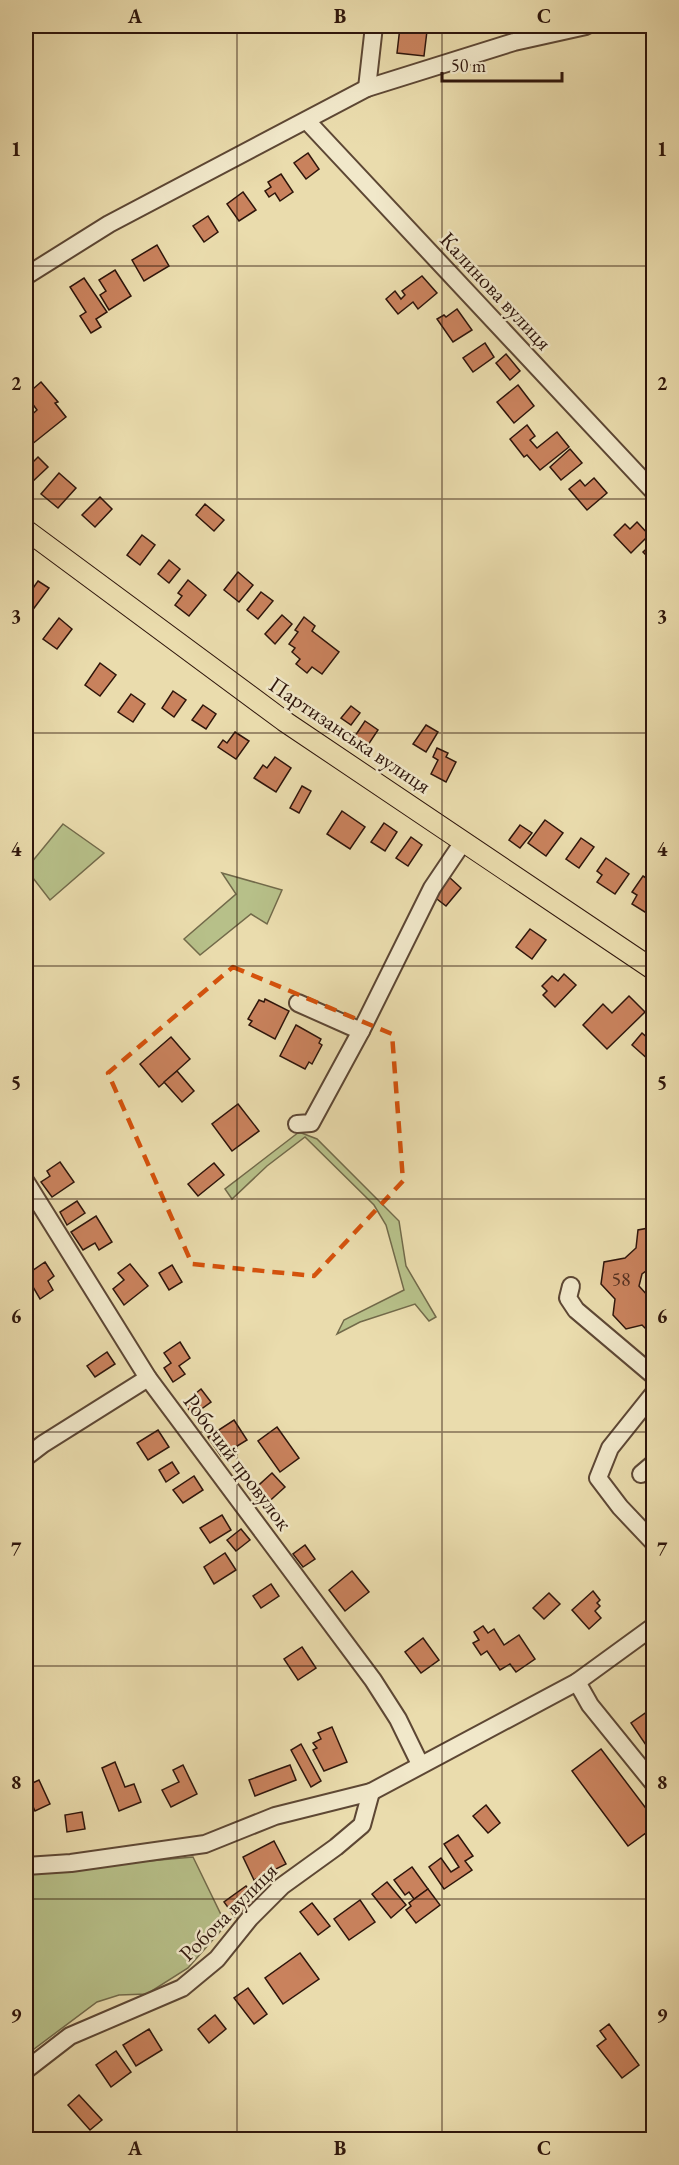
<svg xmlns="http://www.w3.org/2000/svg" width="679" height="2165" font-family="'EB Garamond',serif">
<rect width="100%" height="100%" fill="#eadcad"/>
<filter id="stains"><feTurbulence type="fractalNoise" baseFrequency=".00333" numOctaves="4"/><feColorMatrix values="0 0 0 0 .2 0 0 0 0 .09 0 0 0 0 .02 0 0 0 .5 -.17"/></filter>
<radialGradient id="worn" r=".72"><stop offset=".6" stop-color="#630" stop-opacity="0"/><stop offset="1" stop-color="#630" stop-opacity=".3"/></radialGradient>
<g fill="#b7c089" stroke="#726a4a" stroke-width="1.5">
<polygon points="63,824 104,853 50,900 26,869"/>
<polygon points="222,873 282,890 267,924 251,914 200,955 184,939 236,894"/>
<polygon points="299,1132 317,1139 399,1221 406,1266 436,1317 429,1321 415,1304 360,1322 337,1334 344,1320 404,1290 386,1225 374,1205 305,1137 267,1166 232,1199 225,1189"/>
<polygon points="193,1857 226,1925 188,1968 147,1994 119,1995 97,2002 26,2055 26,1872"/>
</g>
<g fill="#c9825d" stroke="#2e150b" stroke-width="1.5">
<polygon points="400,27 427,31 424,56 397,53"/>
<polygon points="308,153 319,169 306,179 294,163"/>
<polygon points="281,174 293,192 280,201 275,193 269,197 265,191 271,187 268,182"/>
<polygon points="243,192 256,210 239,221 227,204"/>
<polygon points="208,216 218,232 204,242 193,226"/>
<polygon points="157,245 169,266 144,281 132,260"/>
<polygon points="115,270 131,296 109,310 100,295 106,291 99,280"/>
<polygon points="422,276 437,293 418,309 413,302 398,314 386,299 395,291 401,299 405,295 402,291"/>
<polygon points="84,278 107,312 96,319 101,327 91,333 80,316 86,312 70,287"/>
<polygon points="457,309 472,330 453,342 437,319 444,315 446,317"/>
<polygon points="485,343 494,357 473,372 463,358"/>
<polygon points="506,354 520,371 510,380 496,363"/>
<polygon points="41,382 58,402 55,403 66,417 31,445 26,437 26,420 37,410 26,395"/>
<polygon points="518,385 534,406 514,423 497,402"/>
<polygon points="527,425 535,436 530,440 537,448 557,432 569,447 540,470 527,455 524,457 510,439"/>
<polygon points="570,449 582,463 561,480 550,467"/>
<polygon points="38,457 48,467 31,483 26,478 26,469"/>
<polygon points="59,473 76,488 58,508 41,494"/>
<polygon points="594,478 607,493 587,510 569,489 580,480 585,486"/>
<polygon points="100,497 112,509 95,527 82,515"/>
<polygon points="205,504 224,520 214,531 196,515"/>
<polygon points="637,522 649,535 631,553 614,535 625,524 630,529"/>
<polygon points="142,535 155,545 140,565 127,555"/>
<polygon points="654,542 654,561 653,562 643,552"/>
<polygon points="169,560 180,569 169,583 158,574"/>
<polygon points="238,572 253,585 239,602 224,590"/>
<polygon points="188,580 206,595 189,616 175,605 182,596 178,593"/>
<polygon points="38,581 49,588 26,619 26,598"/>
<polygon points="261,592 273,601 258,619 247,610"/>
<polygon points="282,615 292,624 275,644 265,634"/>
<polygon points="304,617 315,626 312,631 339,652 322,674 312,667 307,673 296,664 300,659 292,652 295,648 289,644 298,632 295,630"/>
<polygon points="59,618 72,629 57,649 43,639"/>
<polygon points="100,663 116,675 100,696 85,685"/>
<polygon points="173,691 186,700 174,717 162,708"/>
<polygon points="131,694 145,704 133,722 118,712"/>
<polygon points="203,705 216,714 206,729 192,720"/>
<polygon points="351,706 360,713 351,725 341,718"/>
<polygon points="365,721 378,730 364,751 351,742"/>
<polygon points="426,725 438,732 426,752 413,744"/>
<polygon points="235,732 249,741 236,759 218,747 223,740 227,743"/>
<polygon points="437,748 448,753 446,757 456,762 446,782 431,774 438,760 433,757"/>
<polygon points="275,757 291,768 276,792 254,778 263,765 267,768"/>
<polygon points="302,786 311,791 299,813 290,808"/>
<polygon points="342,811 365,827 350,849 327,834"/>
<polygon points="545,820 563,833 546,856 528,843"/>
<polygon points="384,823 397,832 385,851 371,842"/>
<polygon points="520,825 532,833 520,848 509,840"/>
<polygon points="411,837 422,845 408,866 396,858"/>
<polygon points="581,838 594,847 579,868 566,859"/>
<polygon points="606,858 629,874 615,894 597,882 602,875 597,871"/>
<polygon points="643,876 654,883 654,905 648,914 632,904 637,895 632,892"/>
<polygon points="449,877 461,888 446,906 433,896"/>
<polygon points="530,929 546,940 532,959 516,947"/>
<polygon points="564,974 576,985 555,1007 543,995 547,991 542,986 552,976 558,981"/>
<polygon points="629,996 645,1012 607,1049 583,1025 603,1004 612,1013"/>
<polygon points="265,999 289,1011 275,1039 249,1025 252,1021 248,1019 259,1000 264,1002"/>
<polygon points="296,1025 321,1039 319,1043 322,1045 312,1064 309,1062 305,1069 280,1056"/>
<polygon points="642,1033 649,1039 654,1035 654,1057 650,1061 632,1045"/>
<polygon points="171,1037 190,1059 159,1087 140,1064"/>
<polygon points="177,1071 194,1091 182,1102 164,1082"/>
<polygon points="238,1104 259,1131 232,1151 212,1124"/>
<polygon points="60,1162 74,1182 52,1197 41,1182 50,1176 47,1171"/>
<polygon points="214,1163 224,1175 198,1196 188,1184"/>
<polygon points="77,1201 85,1213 67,1225 60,1212"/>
<polygon points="96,1216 112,1242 99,1250 95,1243 83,1250 71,1232"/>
<polygon points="654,1227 654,1265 642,1274 639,1286 648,1296 654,1295 654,1337 642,1325 626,1329 613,1315 615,1299 601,1284 604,1262 625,1258 636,1248 638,1230"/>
<polygon points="45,1262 54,1276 48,1281 53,1290 40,1299 26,1275"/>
<polygon points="130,1264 148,1286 124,1305 113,1289 124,1280 118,1273"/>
<polygon points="172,1265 182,1282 169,1290 159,1273"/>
<polygon points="180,1342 190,1358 179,1366 185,1374 173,1382 164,1368 171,1363 164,1353"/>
<polygon points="107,1352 115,1364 95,1377 87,1366"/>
<polygon points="201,1389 211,1402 193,1415 184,1403"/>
<polygon points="234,1420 247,1440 221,1456 208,1437"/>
<polygon points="277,1427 299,1458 280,1472 258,1441"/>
<polygon points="158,1430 169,1447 148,1460 137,1443"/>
<polygon points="172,1462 179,1473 166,1482 159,1470"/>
<polygon points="272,1473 285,1487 263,1507 250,1493"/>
<polygon points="194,1476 203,1490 183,1503 173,1490"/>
<polygon points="222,1515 231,1530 210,1543 200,1528"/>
<polygon points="241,1529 250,1540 236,1551 227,1540"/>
<polygon points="305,1545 315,1559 303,1567 293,1554"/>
<polygon points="225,1553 236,1570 214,1584 204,1567"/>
<polygon points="352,1571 369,1592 345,1611 329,1590"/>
<polygon points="271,1584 279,1596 261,1608 253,1596"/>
<polygon points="593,1591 600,1600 597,1603 600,1606 595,1611 601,1618 589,1629 572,1610"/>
<polygon points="549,1593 560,1604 544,1619 533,1608"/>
<polygon points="483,1626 488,1633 494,1629 504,1645 519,1635 535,1659 516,1672 510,1664 500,1670 487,1651 481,1655 473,1643 479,1640 474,1632"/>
<polygon points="423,1638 439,1660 421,1673 405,1652"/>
<polygon points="302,1647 316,1668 298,1680 284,1659"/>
<polygon points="654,1707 654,1748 650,1751 631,1723"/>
<polygon points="332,1727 347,1762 324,1771 313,1750 317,1748 313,1743 321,1739 318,1733"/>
<polygon points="301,1744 321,1781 311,1787 291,1750"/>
<polygon points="601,1749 654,1819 654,1827 628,1846 572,1771"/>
<polygon points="115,1762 125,1787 134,1784 141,1802 119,1811 102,1768"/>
<polygon points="183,1765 197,1794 171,1807 162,1790 179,1782 173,1770"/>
<polygon points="290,1765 296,1780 255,1796 249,1780"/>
<polygon points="39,1780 50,1804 35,1811 26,1791 26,1786"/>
<polygon points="486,1805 500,1823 488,1833 473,1816"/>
<polygon points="82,1812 85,1829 67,1832 65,1815"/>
<polygon points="458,1835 473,1856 465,1861 472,1870 444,1889 429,1867 441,1858 451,1872 459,1867 444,1844"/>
<polygon points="274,1841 286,1864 254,1880 243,1857"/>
<polygon points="412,1867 428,1889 414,1899 409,1892 405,1895 394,1880"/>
<polygon points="387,1882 406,1905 391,1918 372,1894"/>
<polygon points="246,1886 257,1900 235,1917 224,1902"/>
<polygon points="428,1889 440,1905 416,1923 406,1910 411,1906 409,1903"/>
<polygon points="360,1900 375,1922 349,1940 334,1919"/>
<polygon points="312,1903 330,1926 318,1935 300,1912"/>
<polygon points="300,1953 319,1979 283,2004 265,1978"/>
<polygon points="248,1988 267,2014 254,2024 234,1998"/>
<polygon points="215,2015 226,2029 209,2043 198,2029"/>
<polygon points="609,2024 639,2065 622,2078 597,2046 606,2039 600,2031"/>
<polygon points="149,2029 162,2050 136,2066 123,2045"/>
<polygon points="116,2051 131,2072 111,2087 96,2065"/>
<polygon points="79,2095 102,2120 90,2130 68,2105"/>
</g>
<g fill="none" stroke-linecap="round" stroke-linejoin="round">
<defs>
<g id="minor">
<polyline points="367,88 374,26"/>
<polyline points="307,121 654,492"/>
<polyline points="26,276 109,224 367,88 514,42 586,26"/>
<polyline points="298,1003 361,1031"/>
<polyline points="297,1124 311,1123 361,1031 432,888 463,842"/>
<polyline points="26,1182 148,1378 373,1680 398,1719 420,1764"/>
<polyline points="571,1286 568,1298 576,1310 654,1376"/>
<polyline points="654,1393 610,1448 598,1478 620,1507 654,1543"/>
<polyline points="26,1457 43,1444 148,1378"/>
<polyline points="641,1474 654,1463"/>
<polyline points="577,1682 590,1705 654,1784"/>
<polyline points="26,1866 71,1863 205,1844 275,1816 371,1792 577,1682 654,1626"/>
<polyline points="26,2070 70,2036 182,1988 217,1959 250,1918 282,1886 336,1847 362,1825 371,1792"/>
</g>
<polyline id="major" points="26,530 284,721 654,970"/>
</defs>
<use href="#minor" stroke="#5d4734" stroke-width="20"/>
<use href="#major" stroke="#2e150b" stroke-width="22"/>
<use href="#minor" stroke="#f1e8ca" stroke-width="16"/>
<use href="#major" stroke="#eadcad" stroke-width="20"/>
</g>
<path fill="none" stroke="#d5520c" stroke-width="4.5" stroke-dasharray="12 8" stroke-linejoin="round" d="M233 967 392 1034 403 1181 314 1276 192 1264 108 1073Z"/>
<path fill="none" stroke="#2e150b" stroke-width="1.5" stroke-opacity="0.55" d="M237 26V2140M442 26V2140M26 266H654M26 499H654M26 733H654M26 966H654M26 1199H654M26 1432H654M26 1666H654M26 1899H654"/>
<g text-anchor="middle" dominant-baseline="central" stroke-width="5" stroke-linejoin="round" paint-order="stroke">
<g font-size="20" fill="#553020">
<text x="621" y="1279">58</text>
</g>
<g font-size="22" fill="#2e150b" stroke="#f1e8ca">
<text transform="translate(496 291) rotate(47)">Калинова вулиця</text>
<text transform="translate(350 735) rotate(34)">Партизанська вулиця</text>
<text transform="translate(238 1462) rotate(53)">Робочий провулок</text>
<text transform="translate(228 1912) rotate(-45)">Робоча вулиця</text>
</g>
</g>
<rect width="679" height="2165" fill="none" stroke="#eadcad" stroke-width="66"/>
<path d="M442 72v9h120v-9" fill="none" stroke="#2e150b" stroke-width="3"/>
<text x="451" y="72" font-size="18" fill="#2e150b" stroke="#f1e8ca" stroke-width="4.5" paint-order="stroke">50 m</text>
<rect x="33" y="33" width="613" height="2099" fill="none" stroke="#2e150b" stroke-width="2"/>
<g font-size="20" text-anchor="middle" font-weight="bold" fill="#2e150b">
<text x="135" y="23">A</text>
<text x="340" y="23">B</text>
<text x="544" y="23">C</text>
<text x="16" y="156">1</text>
<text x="662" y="156">1</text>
<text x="16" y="390">2</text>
<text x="662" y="390">2</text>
<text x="16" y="623">3</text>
<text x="662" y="623">3</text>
<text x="16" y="856">4</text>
<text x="662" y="856">4</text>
<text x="16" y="1089">5</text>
<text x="662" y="1089">5</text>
<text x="16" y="1323">6</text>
<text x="662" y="1323">6</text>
<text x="16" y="1556">7</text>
<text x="662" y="1556">7</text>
<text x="16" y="1789">8</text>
<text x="662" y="1789">8</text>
<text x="16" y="2022">9</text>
<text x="662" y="2022">9</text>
<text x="135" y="2155">A</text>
<text x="340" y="2155">B</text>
<text x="544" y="2155">C</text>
</g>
<rect width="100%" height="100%" filter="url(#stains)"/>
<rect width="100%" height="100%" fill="url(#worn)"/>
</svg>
